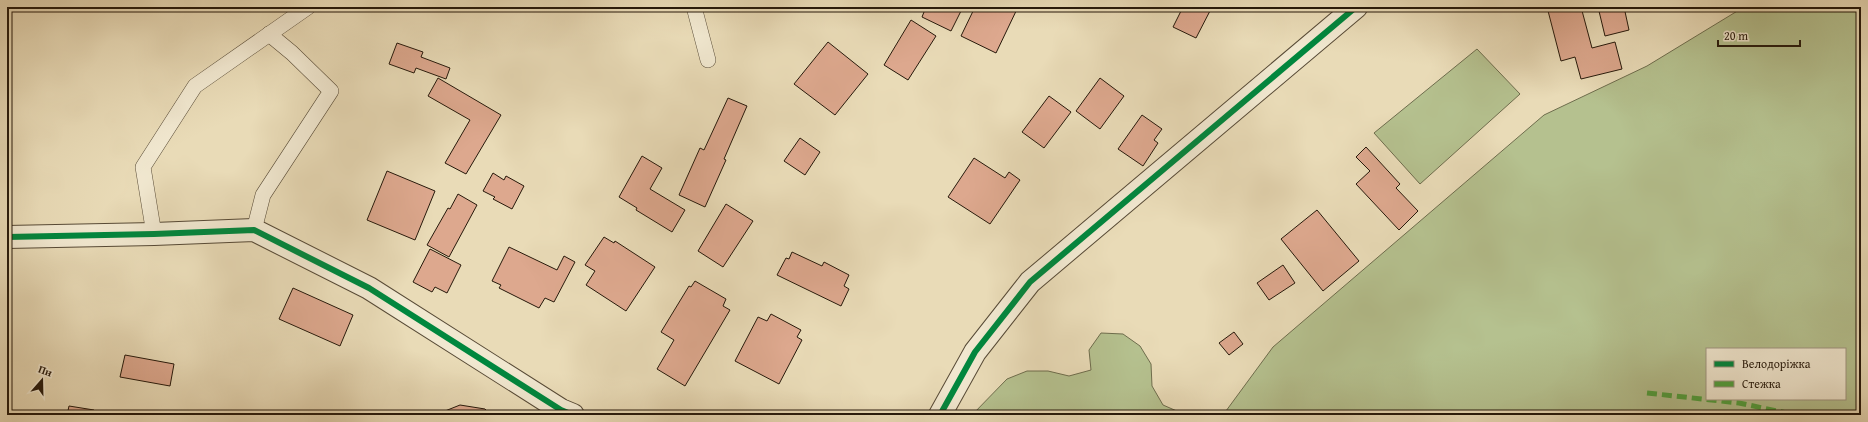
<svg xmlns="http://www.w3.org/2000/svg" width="1868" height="422" font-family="'Gentium Book Plus',serif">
<rect width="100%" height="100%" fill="#e9dbb7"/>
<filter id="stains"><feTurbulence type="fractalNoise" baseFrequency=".005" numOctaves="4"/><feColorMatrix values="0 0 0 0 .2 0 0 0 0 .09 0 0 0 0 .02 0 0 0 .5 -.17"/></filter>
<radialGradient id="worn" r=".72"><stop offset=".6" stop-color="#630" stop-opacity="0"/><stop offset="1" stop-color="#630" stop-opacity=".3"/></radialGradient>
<g fill="#b5c18f" stroke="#6e6d4d" fill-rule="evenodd">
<path d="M1800 7H1861V415H1223L1273 347 1544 115 1647 66 1739 10ZM1707 349H1845V399H1707Z"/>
<polygon points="1477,49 1520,94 1420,184 1374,133"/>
<polygon points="1101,333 1123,334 1140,346 1151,364 1152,386 1163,405 1186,415 972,415 1007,379 1027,371 1048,371 1069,376 1091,370 1089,350"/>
</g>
<g fill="#dda88e" stroke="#26190b">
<polygon points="745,7 756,7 755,10"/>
<polygon points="926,7 963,7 951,31 922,17"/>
<polygon points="975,7 1018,7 996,53 961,36"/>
<polygon points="1183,7 1212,7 1196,38 1173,27"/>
<polygon points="1547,7 1581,7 1592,48 1615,42 1622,69 1581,79 1575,57 1561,61"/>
<polygon points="1598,7 1624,7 1629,30 1605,36"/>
<polygon points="911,20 936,36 908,80 884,65"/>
<polygon points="828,42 868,74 835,115 794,84"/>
<polygon points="397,43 423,52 421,57 450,68 446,79 416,68 414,73 389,64"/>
<polygon points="438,78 501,115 466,174 445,163 470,120 428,96"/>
<polygon points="1100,78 1124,96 1100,129 1076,111"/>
<polygon points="1049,96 1071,112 1044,148 1022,132"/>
<polygon points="728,98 747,106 724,159 726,160 705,207 679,195 700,148 704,150"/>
<polygon points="1142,115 1162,129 1154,140 1158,143 1143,166 1118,149"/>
<polygon points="800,138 820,152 805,175 784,161"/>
<polygon points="1366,147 1400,184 1396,188 1418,211 1399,230 1356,184 1370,171 1356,157"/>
<polygon points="642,156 662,168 650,189 685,210 672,232 636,210 637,208 619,197"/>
<polygon points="974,158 1005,178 1009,172 1020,180 990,224 948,197"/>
<polygon points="387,171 435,191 415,240 367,220"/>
<polygon points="493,173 504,180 506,176 524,186 512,209 493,199 495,197 483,191"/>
<polygon points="458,194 477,205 449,257 427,245 448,208 450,209"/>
<polygon points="726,204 753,221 723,267 698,251"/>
<polygon points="1317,210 1359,261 1323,291 1281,239"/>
<polygon points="604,237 614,243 615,241 655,267 626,311 586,285 595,271 585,265"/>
<polygon points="509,247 557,270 564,256 575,262 554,302 545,298 539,308 499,288 501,285 492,281"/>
<polygon points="430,249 461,265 447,293 435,287 432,292 413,282"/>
<polygon points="792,252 822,266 824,262 849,275 844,286 849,289 841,306 777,275 786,258 789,259"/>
<polygon points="1283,265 1295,283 1269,300 1257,283"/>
<polygon points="695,281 726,299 723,306 730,310 685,386 657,369 674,340 661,332 689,286 691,287"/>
<polygon points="293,288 353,315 340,346 279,319"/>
<polygon points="771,314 801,330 797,337 802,340 779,384 735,361 758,317 767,321"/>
<polygon points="1234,332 1243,344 1229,355 1219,343"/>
<polygon points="125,355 174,364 170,386 120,377"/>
<polygon points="460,405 485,409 491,415 435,415"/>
<polygon points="69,406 94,410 93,415 67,415"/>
</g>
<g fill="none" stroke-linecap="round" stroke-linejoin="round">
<defs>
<g id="service">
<polyline points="694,7 708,60"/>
<polyline points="254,230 263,195 331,91 292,53 269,34"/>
<polyline points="154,234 143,167 195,86 308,7"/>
</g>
<g id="minor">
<polyline points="7,237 154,234 254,230 369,288 561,410 573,415"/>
<polyline points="940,415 975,352 1030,282 1356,7"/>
</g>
</defs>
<use href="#service" stroke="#574a36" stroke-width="16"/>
<use href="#minor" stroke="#574a36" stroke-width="24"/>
<use href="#service" stroke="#f1e8d0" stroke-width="15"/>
<use href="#minor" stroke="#f1e8d0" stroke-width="22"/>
<polyline stroke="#50a13e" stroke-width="5" stroke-dasharray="10 5" stroke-linecap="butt" points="1647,393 1739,403 1796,415"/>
<defs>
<g id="cycleway">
<polyline points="7,237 154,234 254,230 369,288 561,410 573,415"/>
<polyline points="940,415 975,352 1030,282 1356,7"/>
</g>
</defs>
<use href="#cycleway" stroke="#f1e8d0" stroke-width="8"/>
<use href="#cycleway" stroke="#00873e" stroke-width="6"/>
</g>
<rect width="1868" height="422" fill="none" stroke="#e9dbb7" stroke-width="24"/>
<rect x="8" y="8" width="1852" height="406" fill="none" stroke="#26190b" stroke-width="2"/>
<rect x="12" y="12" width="1844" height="398" fill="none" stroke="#26190b"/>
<rect x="1706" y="348" width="140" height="52" fill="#f1e8d0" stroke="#a09581"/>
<rect x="1714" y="361" width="20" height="6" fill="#00873e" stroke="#a09581"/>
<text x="1742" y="368" font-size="12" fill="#26190b">Велодоріжка</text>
<rect x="1714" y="381" width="20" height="6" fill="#50a13e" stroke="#a09581"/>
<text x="1742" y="388" font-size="12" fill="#26190b">Стежка</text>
<g transform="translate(42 380) rotate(20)" stroke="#f1e8d0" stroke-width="3" paint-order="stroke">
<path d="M0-3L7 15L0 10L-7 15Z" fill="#26190b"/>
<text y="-6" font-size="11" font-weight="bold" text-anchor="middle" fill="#26190b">Пн</text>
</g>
<path d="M1718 40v6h82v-6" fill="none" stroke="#26190b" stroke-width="2"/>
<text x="1724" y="40" font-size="12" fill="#26190b" stroke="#f1e8d0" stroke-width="3" paint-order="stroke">20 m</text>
<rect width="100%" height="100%" filter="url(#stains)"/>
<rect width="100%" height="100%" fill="url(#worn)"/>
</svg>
